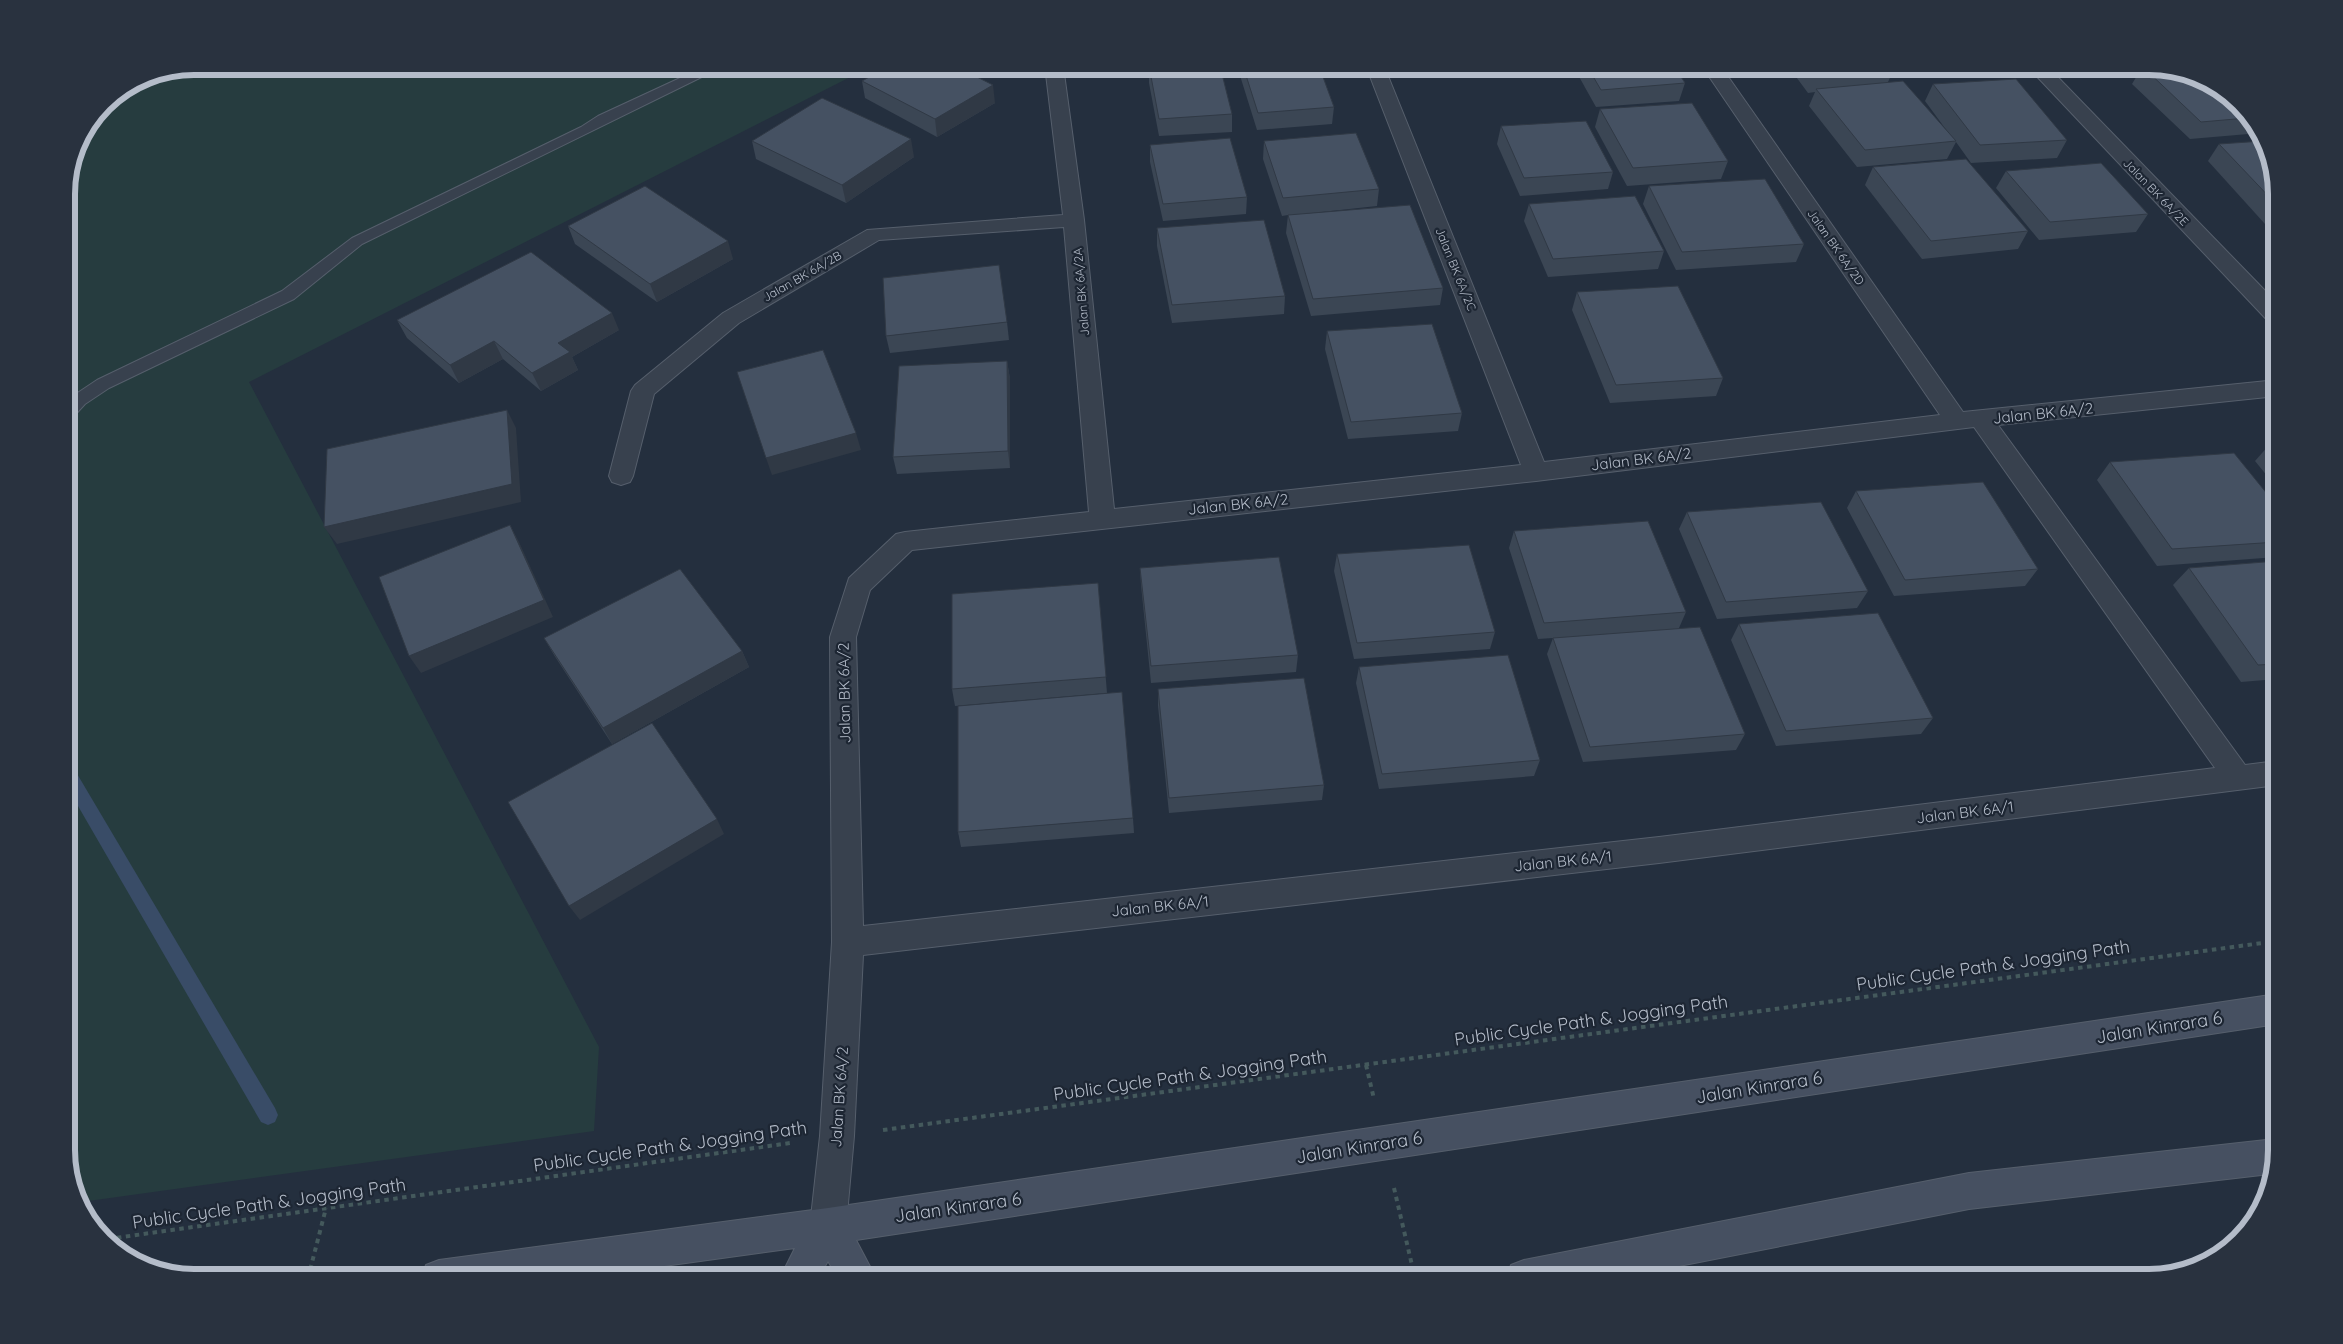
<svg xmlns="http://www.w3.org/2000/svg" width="2343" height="1344" font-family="Quicksand,sans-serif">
<rect width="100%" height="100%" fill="#242f3e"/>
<polygon fill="#263c3f" points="194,66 872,66 249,382 599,1047 594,1131 81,1202 67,1158 67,186 76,145 104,104 146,76"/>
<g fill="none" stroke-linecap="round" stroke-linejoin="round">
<polygon fill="#394c67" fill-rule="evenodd" points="67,765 73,767 275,1108 278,1115 275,1122 268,1125 261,1122 67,787"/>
<defs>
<polygon id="service" points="706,66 724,66 362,244 294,299 109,388 85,404 73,417 67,419 67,403 73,396 97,380 282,291 352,238 581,127 598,116"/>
<g id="minor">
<path d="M1045 66H1063L1084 220 1114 509 1521 465 1366 66H1384L1544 462 1940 415 1706 72 1708 68H1722L1963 412 2277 380V396L1998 425 2245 765 2277 761V785L1659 863 863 955 854 1136 846 1226 841 1239 828 1244 815 1239 810 1226 820 1136 832 942 830 637 849 578 896 534 905 532 1089 512 1064 227 879 240 739 323 654 394 633 476 630 482 621 485 612 482 609 476 631 391 635 385 723 313 867 230 1063 215ZM1974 427 2215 768 1659 837 863 926 856 637 870 590 912 550 1536 481Z"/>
<polygon points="2027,66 2047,66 2277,303 2277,324 2269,322"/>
</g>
<g id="secondary">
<polygon points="2277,994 2277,1024 856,1240 876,1278 838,1278 828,1261 818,1278 780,1278 795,1248 577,1278 421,1278 426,1265 439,1260 828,1208"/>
<polygon points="2275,1139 2277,1150 2270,1174 1969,1209 1618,1278 1506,1278 1511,1265 1524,1260 1969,1173"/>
</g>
</defs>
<use href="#service" stroke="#565f6c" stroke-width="2"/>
<use href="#minor" stroke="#565f6c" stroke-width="2"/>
<use href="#secondary" stroke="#565f6c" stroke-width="2"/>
<g stroke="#44595c" stroke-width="4" stroke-dasharray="4.5 4.5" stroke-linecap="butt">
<polyline points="1366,1065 1374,1099"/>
<polyline points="883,1130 2277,941"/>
<polyline points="1394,1188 1415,1278"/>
<polyline points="108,1239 790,1143"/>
<polyline points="308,1278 326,1208"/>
</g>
<use href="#service" fill="#38414e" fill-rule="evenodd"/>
<use href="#minor" fill="#38414e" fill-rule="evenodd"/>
<use href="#secondary" fill="#465061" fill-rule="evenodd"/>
</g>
<g fill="#3b4654">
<polygon points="1134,66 1220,66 1232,114 1232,132 1159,136 1149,83 1149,69 1135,70"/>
<polygon points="1237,66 1319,66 1334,107 1332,124 1257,130"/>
<polygon points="1573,66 1674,66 1685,83 1679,101 1596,107"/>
<polygon points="1788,66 1891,66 1894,69 1888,82 1947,131 1925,101 1933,84 2067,140 2057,158 1971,163 1956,142 1947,159 1857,167 1809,106 1815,92 1808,93"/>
<polygon points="2122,66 2149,66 2212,83 2259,130 2260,133 2190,139 2132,84 2141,69 2127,70"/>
<polygon points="862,81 995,103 937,137 865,98"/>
<polygon points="1600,109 1728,161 1721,179 1627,186 1595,127"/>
<polygon points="1501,126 1613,172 1608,189 1520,196 1497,144"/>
<polygon points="752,141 914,157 846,203 756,159"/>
<polygon points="1264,141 1379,189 1377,206 1294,215 1443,288 1440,305 1311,316 1286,233 1288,215 1282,216 1263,159"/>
<polygon points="2219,144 2276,186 2276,223 2265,224 2208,161"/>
<polygon points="1150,145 1247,197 1246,214 1163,221 1150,162"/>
<polygon points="1873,167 2028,231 2018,249 1922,259 1865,185"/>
<polygon points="2006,171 2148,214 2136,232 2039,240 1996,188"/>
<polygon points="1649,186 1804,244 1796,262 1676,270 1643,204"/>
<polygon points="1529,204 1664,251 1658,269 1548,277 1524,221"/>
<polygon points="568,226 733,259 657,302 575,244"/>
<polygon points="1157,228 1285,296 1284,314 1172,323 1157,246"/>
<polygon points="1577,292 1723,378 1716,396 1610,403 1572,310"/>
<polygon points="397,320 619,330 572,357 578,370 541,391 503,359 459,383 407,338"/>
<polygon points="1007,322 1009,340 890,353 886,336"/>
<polygon points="1327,331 1462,413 1458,431 1348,439 1325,349"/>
<polygon points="1007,361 1010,379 1010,468 897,474 893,457"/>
<polygon points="2270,444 2277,444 2277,488 2255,461"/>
<polygon points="2110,462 2277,506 2277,557 2157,566 2097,480"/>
<polygon points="1856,491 2038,569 2025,586 1894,596 1847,508"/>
<polygon points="1687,512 1868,591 1857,608 1717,619 1679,529"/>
<polygon points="1514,531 1686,612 1679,628 1745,734 1736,750 1583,762 1547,654 1553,638 1538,639 1509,548"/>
<polygon points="1337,554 1495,632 1490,649 1354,659 1334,571"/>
<polygon points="2277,561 2277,679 2241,682 2173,585 2189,568"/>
<polygon points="1140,568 1298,655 1296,672 1151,683 1141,585"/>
<polygon points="1098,583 1107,693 955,706 952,689"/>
<polygon points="1739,624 1933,718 1921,734 1776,746 1731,640"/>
<polygon points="544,638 742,651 749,667 612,744 554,655"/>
<polygon points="1359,667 1540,760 1534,776 1379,789 1356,683"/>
<polygon points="1158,689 1324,785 1322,800 1169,813 1158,706"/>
<polygon points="1133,818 1134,833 961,847 958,832"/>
</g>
<g fill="#303945">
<polygon points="993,85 995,103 937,137 935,119"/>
<polygon points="911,139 914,157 846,203 842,185"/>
<polygon points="728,241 733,259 657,302 650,284"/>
<polygon points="612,313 619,330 572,357 578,370 541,391 532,373 558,343"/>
<polygon points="494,341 503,359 459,383 450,365"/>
<polygon points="1007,361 1010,379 1010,468 1008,451"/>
<polygon points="507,410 516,428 521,502 337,544 324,527"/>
<polygon points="856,433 861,450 772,475 766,458"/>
<polygon points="510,525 519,542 553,617 421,673 409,656"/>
<polygon points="742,651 749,667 612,744 603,728"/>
<polygon points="717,819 724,834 580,920 569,906"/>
</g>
<g fill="#455162" stroke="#303945">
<polygon points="889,66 955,66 993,85 935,119 862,81"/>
<polygon points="1149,66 1220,66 1232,114 1159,119"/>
<polygon points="1243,66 1319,66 1334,107 1258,113"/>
<polygon points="1587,66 1674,66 1685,83 1601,90"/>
<polygon points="1808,66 1891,66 1894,69 1815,75"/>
<polygon points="2149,66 2212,83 2247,118 2201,122 2143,67"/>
<polygon points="2016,79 2067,140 1980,145 1933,84"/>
<polygon points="1903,81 1956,141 1865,150 1816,89"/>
<polygon points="822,98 911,139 842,185 752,141"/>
<polygon points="1692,103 1728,161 1633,168 1600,109"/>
<polygon points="1586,121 1613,172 1524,178 1501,126"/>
<polygon points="1356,133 1379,189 1283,198 1264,141"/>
<polygon points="1230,138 1247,197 1163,204 1150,145"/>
<polygon points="2263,141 2276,186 2276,204 2219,144"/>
<polygon points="1966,159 2028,231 1931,241 1873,167"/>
<polygon points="2101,163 2148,214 2050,222 2006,171"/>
<polygon points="1765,179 1804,244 1682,252 1649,186"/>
<polygon points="645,186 728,241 650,284 568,226"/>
<polygon points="1635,196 1664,251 1553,259 1529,204"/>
<polygon points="1410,205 1443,288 1313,299 1288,215"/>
<polygon points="1264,220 1285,296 1172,305 1157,228"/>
<polygon points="531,252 612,313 558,343 570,352 532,373 494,341 450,365 397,320"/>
<polygon points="999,265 1007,322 886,336 883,278"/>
<polygon points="1678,286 1723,378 1616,385 1577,292"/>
<polygon points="1432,324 1462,413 1351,422 1327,331"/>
<polygon points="823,350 856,433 766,458 737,372"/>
<polygon points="1007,361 1008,451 893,457 899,366"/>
<polygon points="507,410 512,484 324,527 327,449"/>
<polygon points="2270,444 2277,444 2277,452"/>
<polygon points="2234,453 2277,506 2277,542 2172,549 2110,462"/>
<polygon points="1983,482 2038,569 1905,580 1856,491"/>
<polygon points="1821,502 1868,591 1726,602 1687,512"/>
<polygon points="1648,521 1686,612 1544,623 1514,531"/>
<polygon points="510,525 544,600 409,656 379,577"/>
<polygon points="1469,545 1495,632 1357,643 1337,554"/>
<polygon points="1279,557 1298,655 1151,666 1140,568"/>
<polygon points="2277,561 2277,664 2258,665 2189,568"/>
<polygon points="680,569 742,651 603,728 544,638"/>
<polygon points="1098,583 1106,677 952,689 952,594"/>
<polygon points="1878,613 1933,718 1786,731 1739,624"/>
<polygon points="1700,627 1745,734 1590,747 1553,638"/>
<polygon points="1508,655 1540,760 1382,774 1359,667"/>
<polygon points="1304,678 1324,785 1169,798 1158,689"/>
<polygon points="1122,692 1133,818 958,832 958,706"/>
<polygon points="652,723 717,819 569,906 508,802"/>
</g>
<g text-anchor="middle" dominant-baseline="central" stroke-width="4.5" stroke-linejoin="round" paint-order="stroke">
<g font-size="12" fill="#b4bcc9" stroke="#1d2633">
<text transform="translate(2156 192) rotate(46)">Jalan BK 6A/2E</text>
<text transform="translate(1836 247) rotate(55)">Jalan BK 6A/2D</text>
<text transform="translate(1456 269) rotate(68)">Jalan BK 6A/2C</text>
<text transform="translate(802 276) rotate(-30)">Jalan BK 6A/2B</text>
<text transform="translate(1081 292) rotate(-95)">Jalan BK 6A/2A</text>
</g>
<g font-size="15" fill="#b4bcc9" stroke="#1d2633">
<text transform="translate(2043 413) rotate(-6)">Jalan BK 6A/2</text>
<text transform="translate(1641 459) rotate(-7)">Jalan BK 6A/2</text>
<text transform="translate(1238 504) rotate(-6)">Jalan BK 6A/2</text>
<text transform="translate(844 693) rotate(-91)">Jalan BK 6A/2</text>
<text transform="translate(1965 812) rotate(-7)">Jalan BK 6A/1</text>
<text transform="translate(1563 861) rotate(-6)">Jalan BK 6A/1</text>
<text transform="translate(1160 906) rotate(-6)">Jalan BK 6A/1</text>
<text transform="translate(839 1097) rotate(-86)">Jalan BK 6A/2</text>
</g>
<g font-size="18" fill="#b4bcc9" stroke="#1d2633">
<text transform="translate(1993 965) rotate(-8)">Public Cycle Path &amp; Jogging Path</text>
<text transform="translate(1591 1020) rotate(-8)">Public Cycle Path &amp; Jogging Path</text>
<text transform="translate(2159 1027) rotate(-9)">Jalan Kinrara 6</text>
<text transform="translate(1190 1075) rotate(-8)">Public Cycle Path &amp; Jogging Path</text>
<text transform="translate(1759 1087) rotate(-9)">Jalan Kinrara 6</text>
<text transform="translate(670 1146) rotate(-8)">Public Cycle Path &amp; Jogging Path</text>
<text transform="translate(1359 1147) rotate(-9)">Jalan Kinrara 6</text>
<text transform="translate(269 1203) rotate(-8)">Public Cycle Path &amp; Jogging Path</text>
<text transform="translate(958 1207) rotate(-8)">Jalan Kinrara 6</text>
</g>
</g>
<path d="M0 0H2343V1344H0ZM194 75H2149A119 119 0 0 1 2268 194V1150A119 119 0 0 1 2149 1269H194A119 119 0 0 1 75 1150V194A119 119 0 0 1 194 75Z" fill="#29323f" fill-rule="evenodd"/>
<path fill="none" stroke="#b4bcc9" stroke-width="6" d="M194 75H2149A119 119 0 0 1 2268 194V1150A119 119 0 0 1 2149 1269H194A119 119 0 0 1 75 1150V194A119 119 0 0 1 194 75Z"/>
</svg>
